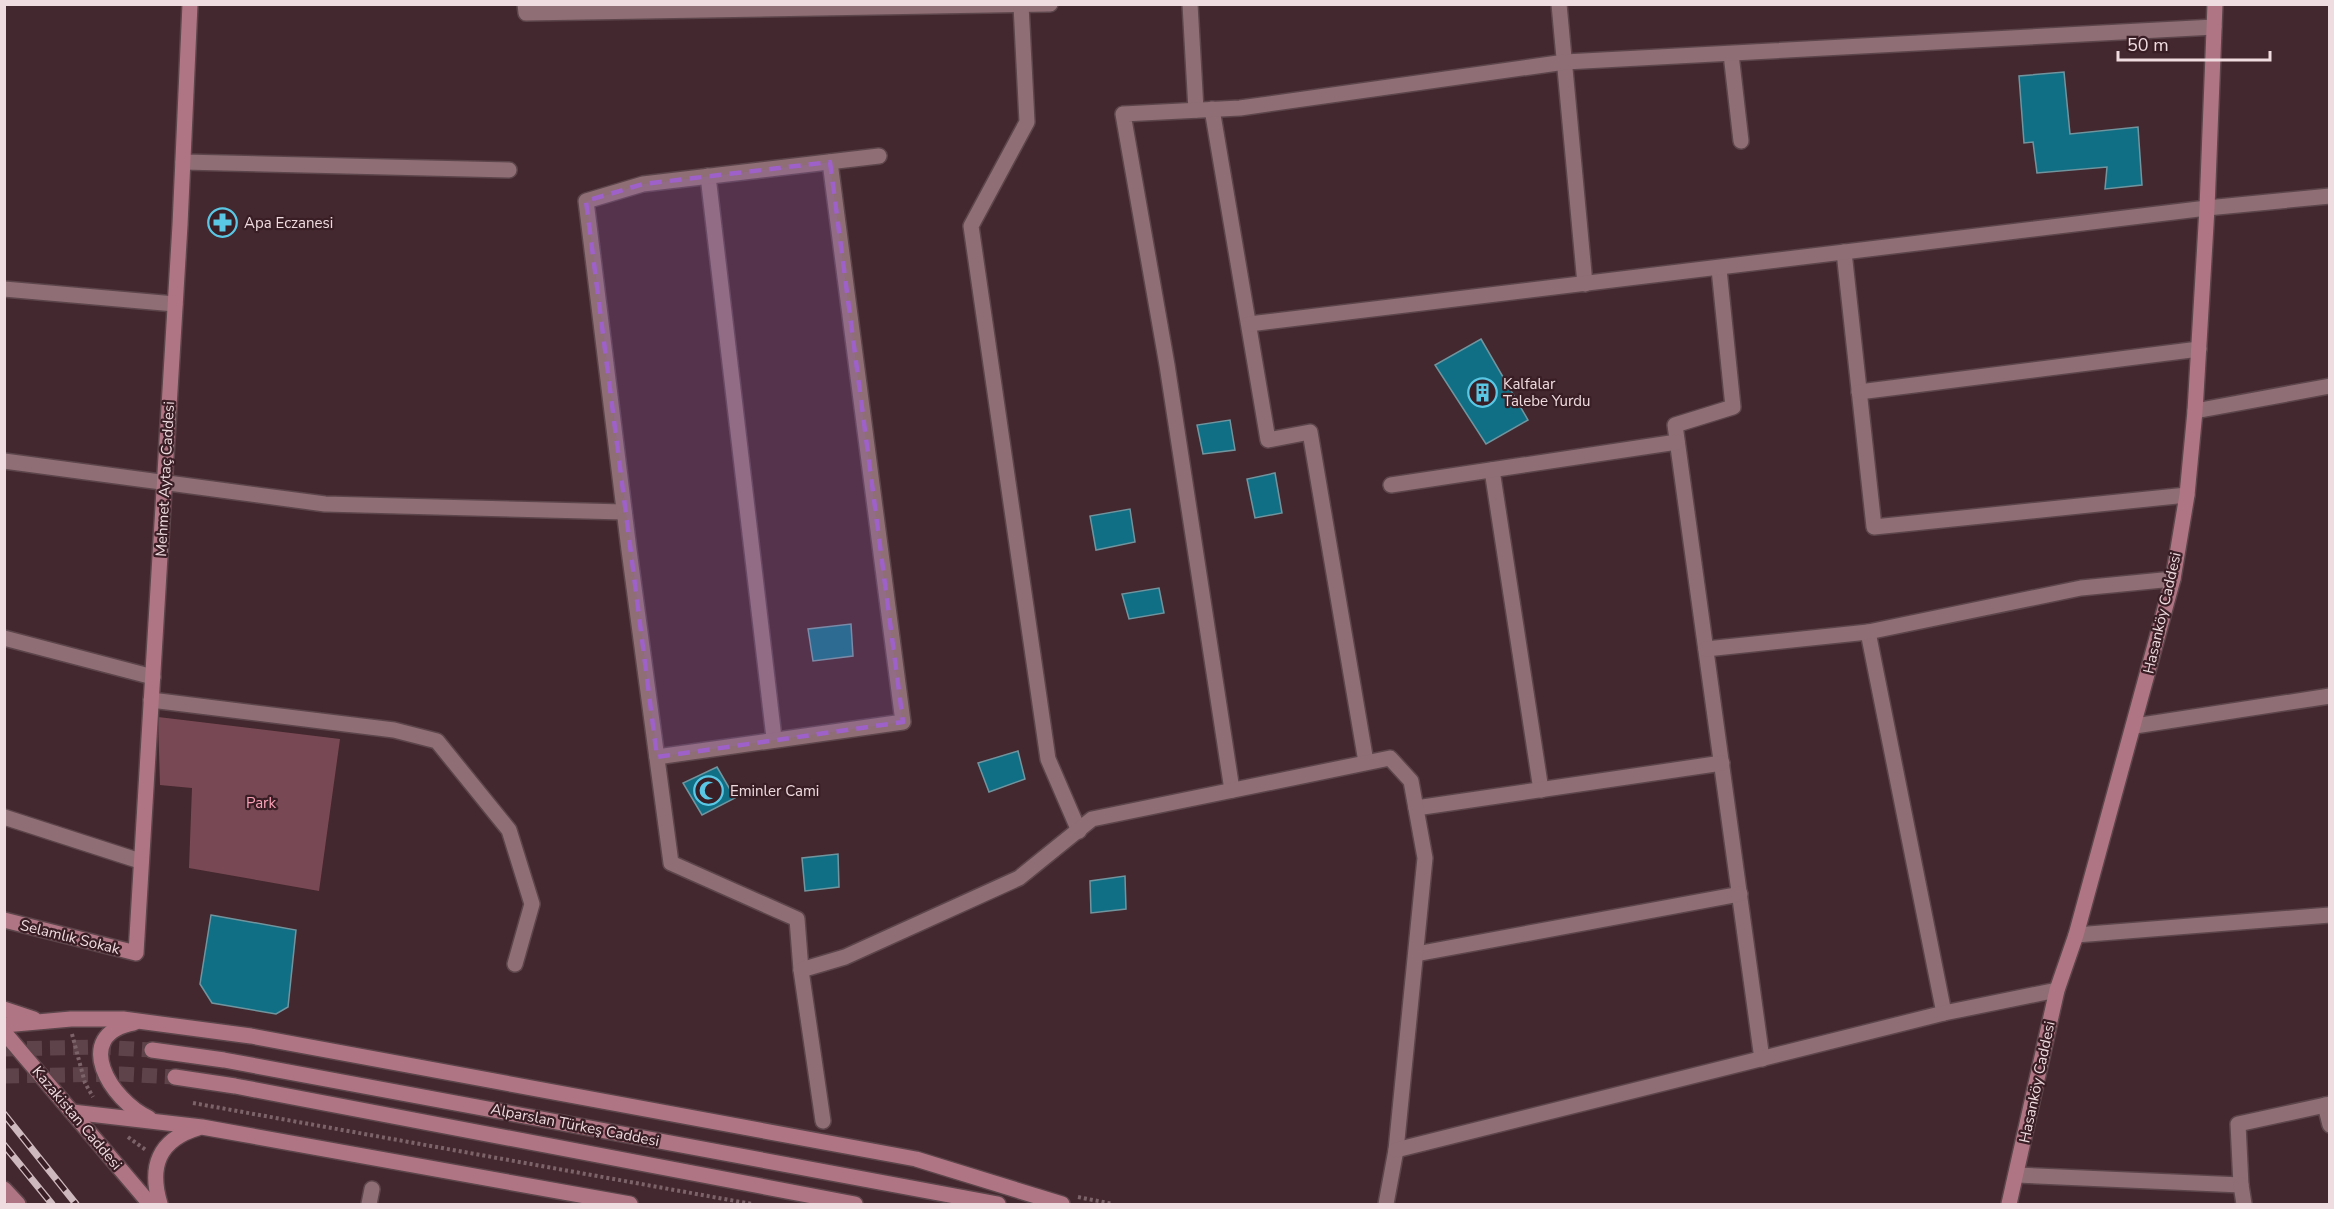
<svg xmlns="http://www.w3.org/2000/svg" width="2334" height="1209" font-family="'Nunito Sans',sans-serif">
<rect width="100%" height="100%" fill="#44282f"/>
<polygon fill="#784954" points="158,717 340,739 319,891 189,868 192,788 160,785"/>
<g fill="#116f85" stroke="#71959f" stroke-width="1.5">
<polygon points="2064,72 2070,134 2138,127 2142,185 2105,189 2107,167 2037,173 2033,142 2024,143 2019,76"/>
<polygon points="1481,339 1528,420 1486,444 1435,365"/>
<polygon points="1230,420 1235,450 1203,454 1197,425"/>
<polygon points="1275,473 1282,513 1255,518 1247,479"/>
<polygon points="1130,509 1135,542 1096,550 1090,516"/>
<polygon points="1159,588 1164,613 1129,619 1122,594"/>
<polygon points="851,624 853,656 813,661 808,629"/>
<polygon points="1018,751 1025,779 989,792 978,763"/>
<polygon points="717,767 735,798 702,815 683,783"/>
<polygon points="838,854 839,887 805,891 802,858"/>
<polygon points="1125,876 1126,909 1091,913 1090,881"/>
<polygon points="211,915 296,930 288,1007 276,1014 212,1003 200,984"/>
</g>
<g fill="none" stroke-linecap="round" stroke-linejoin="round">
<g stroke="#5e434a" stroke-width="15" stroke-dasharray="15 8" stroke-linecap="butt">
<polyline points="4,1049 98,1047 152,1050"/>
<polyline points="4,1076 121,1074 175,1077"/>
</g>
<defs>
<g id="street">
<polyline points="525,4 526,13 1050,4"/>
<polyline points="1190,4 1196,110"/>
<polyline points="1559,4 1585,284"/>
<polyline points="1021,5 1027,122 971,226 1048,759 1079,831"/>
<polyline points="1731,54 1741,141"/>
<polyline points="1212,109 1268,440 1310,432 1366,762"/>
<polyline points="183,162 509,170"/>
<polyline points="708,176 774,738"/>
<polyline points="1844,252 1874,527 2187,495"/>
<polyline points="1719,269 1733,407 1675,425 1762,1059"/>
<polyline points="4,289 175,304"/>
<polyline points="1249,324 2207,208 2330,196"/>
<polyline points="1859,392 2199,349"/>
<polyline points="2195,411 2330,386"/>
<polyline points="4,461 325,504 624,512"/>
<polyline points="1492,470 1541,790"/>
<polyline points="1391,485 1677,442"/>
<polyline points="1868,632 1944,1013"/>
<polyline points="4,638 153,677"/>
<polyline points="1706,649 1868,632 2081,588 2173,579"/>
<polyline points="151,700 394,730 437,741 509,830 532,904 515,964"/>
<polyline points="2135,726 2330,696"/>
<polyline points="657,757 903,722 830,162"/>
<polyline points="1232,790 1167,365 1123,114 1240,108 1565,62 2214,27"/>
<polyline points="1416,808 1722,763"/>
<polyline points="4,817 140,861"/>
<polyline points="2076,935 2330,915"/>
<polyline points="1416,954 1740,894"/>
<polyline points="801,970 797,919 671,863 629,550 586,201 643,184 879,156"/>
<polyline points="2325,1105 2330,1125"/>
<polyline points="823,1121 801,970 845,957 1019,878 1092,819 1390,758 1411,781 1425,858 1396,1150 1386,1204"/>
<polyline points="1396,1150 1944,1013 2057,990"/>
<polyline points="2017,1175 2241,1185 2238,1124 2330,1104"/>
<polyline points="2241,1185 2244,1204"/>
<polyline points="369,1204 372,1189"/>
</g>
<g id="secondary">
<polyline points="4,920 136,953 180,225 190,4"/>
<polyline points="4,1009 34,1019"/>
<path d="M134 1023C70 1035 111 1101 149 1118"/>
<polyline points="4,1025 71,1019 123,1019 251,1036 916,1159 1062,1204"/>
<polyline points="4,1032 150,1204"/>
<polyline points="152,1050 224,1060 998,1204"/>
<polyline points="175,1077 235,1086 855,1204"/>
<polyline points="72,1112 202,1127 630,1204"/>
<polyline points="4,1189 18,1204"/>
<path d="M160 1204C149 1167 158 1140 198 1128"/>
<polyline points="2009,1204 2057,990 2076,935 2173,579 2187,495 2195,411 2207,208 2215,4"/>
</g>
</defs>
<use href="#street" stroke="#5c454b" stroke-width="18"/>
<use href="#secondary" stroke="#5c454b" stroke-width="18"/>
<g stroke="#7c6369" stroke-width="4" stroke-dasharray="3 3" stroke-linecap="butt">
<polyline points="72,1034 85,1083 93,1097"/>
<polyline points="193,1103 752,1204"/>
<polyline points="128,1137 146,1150"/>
<polyline points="1078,1197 1113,1204"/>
</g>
<use href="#street" stroke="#8f6e75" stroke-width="15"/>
<use href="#secondary" stroke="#b07584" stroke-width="15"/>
<defs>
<g id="rail">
<polyline points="4,1114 76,1204"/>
<polyline points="4,1145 52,1204"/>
</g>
</defs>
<use href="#rail" stroke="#ceb9be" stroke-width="7"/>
<use href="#rail" stroke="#391e25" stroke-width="4.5" stroke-dasharray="14" stroke-linecap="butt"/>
</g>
<path fill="#9e61c9" fill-opacity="0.2" stroke="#9e61c9" stroke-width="4.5" stroke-dasharray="12 8" stroke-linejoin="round" d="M830 162 903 722 657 757 586 201 643 184Z"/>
<defs>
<symbol id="pharmacy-ring" viewBox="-11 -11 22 22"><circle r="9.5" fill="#391e25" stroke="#5ac8e5" stroke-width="1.5"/><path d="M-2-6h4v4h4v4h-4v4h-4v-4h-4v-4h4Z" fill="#5ac8e5"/></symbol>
<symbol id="building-ring" viewBox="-11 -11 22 22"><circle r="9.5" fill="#391e25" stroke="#5ac8e5" stroke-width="1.5"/><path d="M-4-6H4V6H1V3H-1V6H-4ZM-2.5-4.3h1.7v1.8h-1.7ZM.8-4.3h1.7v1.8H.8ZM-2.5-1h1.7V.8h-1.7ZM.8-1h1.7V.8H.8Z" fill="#5ac8e5"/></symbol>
<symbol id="mosque-ring" viewBox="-11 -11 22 22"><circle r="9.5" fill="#391e25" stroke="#5ac8e5" stroke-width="1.5"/><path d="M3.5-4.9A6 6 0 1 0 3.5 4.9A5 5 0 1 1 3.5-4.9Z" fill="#5ac8e5"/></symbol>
</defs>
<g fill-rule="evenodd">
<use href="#pharmacy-ring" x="206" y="206" width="33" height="33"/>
<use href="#building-ring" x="1466" y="376" width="33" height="33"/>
<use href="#mosque-ring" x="692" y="774" width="33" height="33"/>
</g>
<g text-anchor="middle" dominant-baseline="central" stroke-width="4.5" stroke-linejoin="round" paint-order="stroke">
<g font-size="15" fill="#efdce0" stroke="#391e25" text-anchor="start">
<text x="244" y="223">Apa Eczanesi</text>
<text x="1503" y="384">Kalfalar<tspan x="1503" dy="17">Talebe Yurdu</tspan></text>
<text x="730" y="791">Eminler Cami</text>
</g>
<g font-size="15" fill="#efdce0" stroke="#391e25">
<text transform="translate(165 479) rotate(-87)">Mehmet Aytaç Caddesi</text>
<text transform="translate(2162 613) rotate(-77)">Hasanköy Caddesi</text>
<text transform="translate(70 937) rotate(14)">Selamlık Sokak</text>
<text transform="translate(2037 1082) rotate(-78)">Hasanköy Caddesi</text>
<text transform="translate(77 1118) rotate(50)">Kazakistan Caddesi</text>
<text transform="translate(575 1125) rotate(11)">Alparslan Türkeş Caddesi</text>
</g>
<g font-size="15" fill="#fba1b7" stroke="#391e25">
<text x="261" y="803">Park</text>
</g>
</g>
<rect width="2334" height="1209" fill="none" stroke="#efdce0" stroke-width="12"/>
<path d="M2118 51v9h152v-9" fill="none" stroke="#efdce0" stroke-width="3"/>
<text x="2127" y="51" font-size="18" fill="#efdce0" stroke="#391e25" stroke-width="4.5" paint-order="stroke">50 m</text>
</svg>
